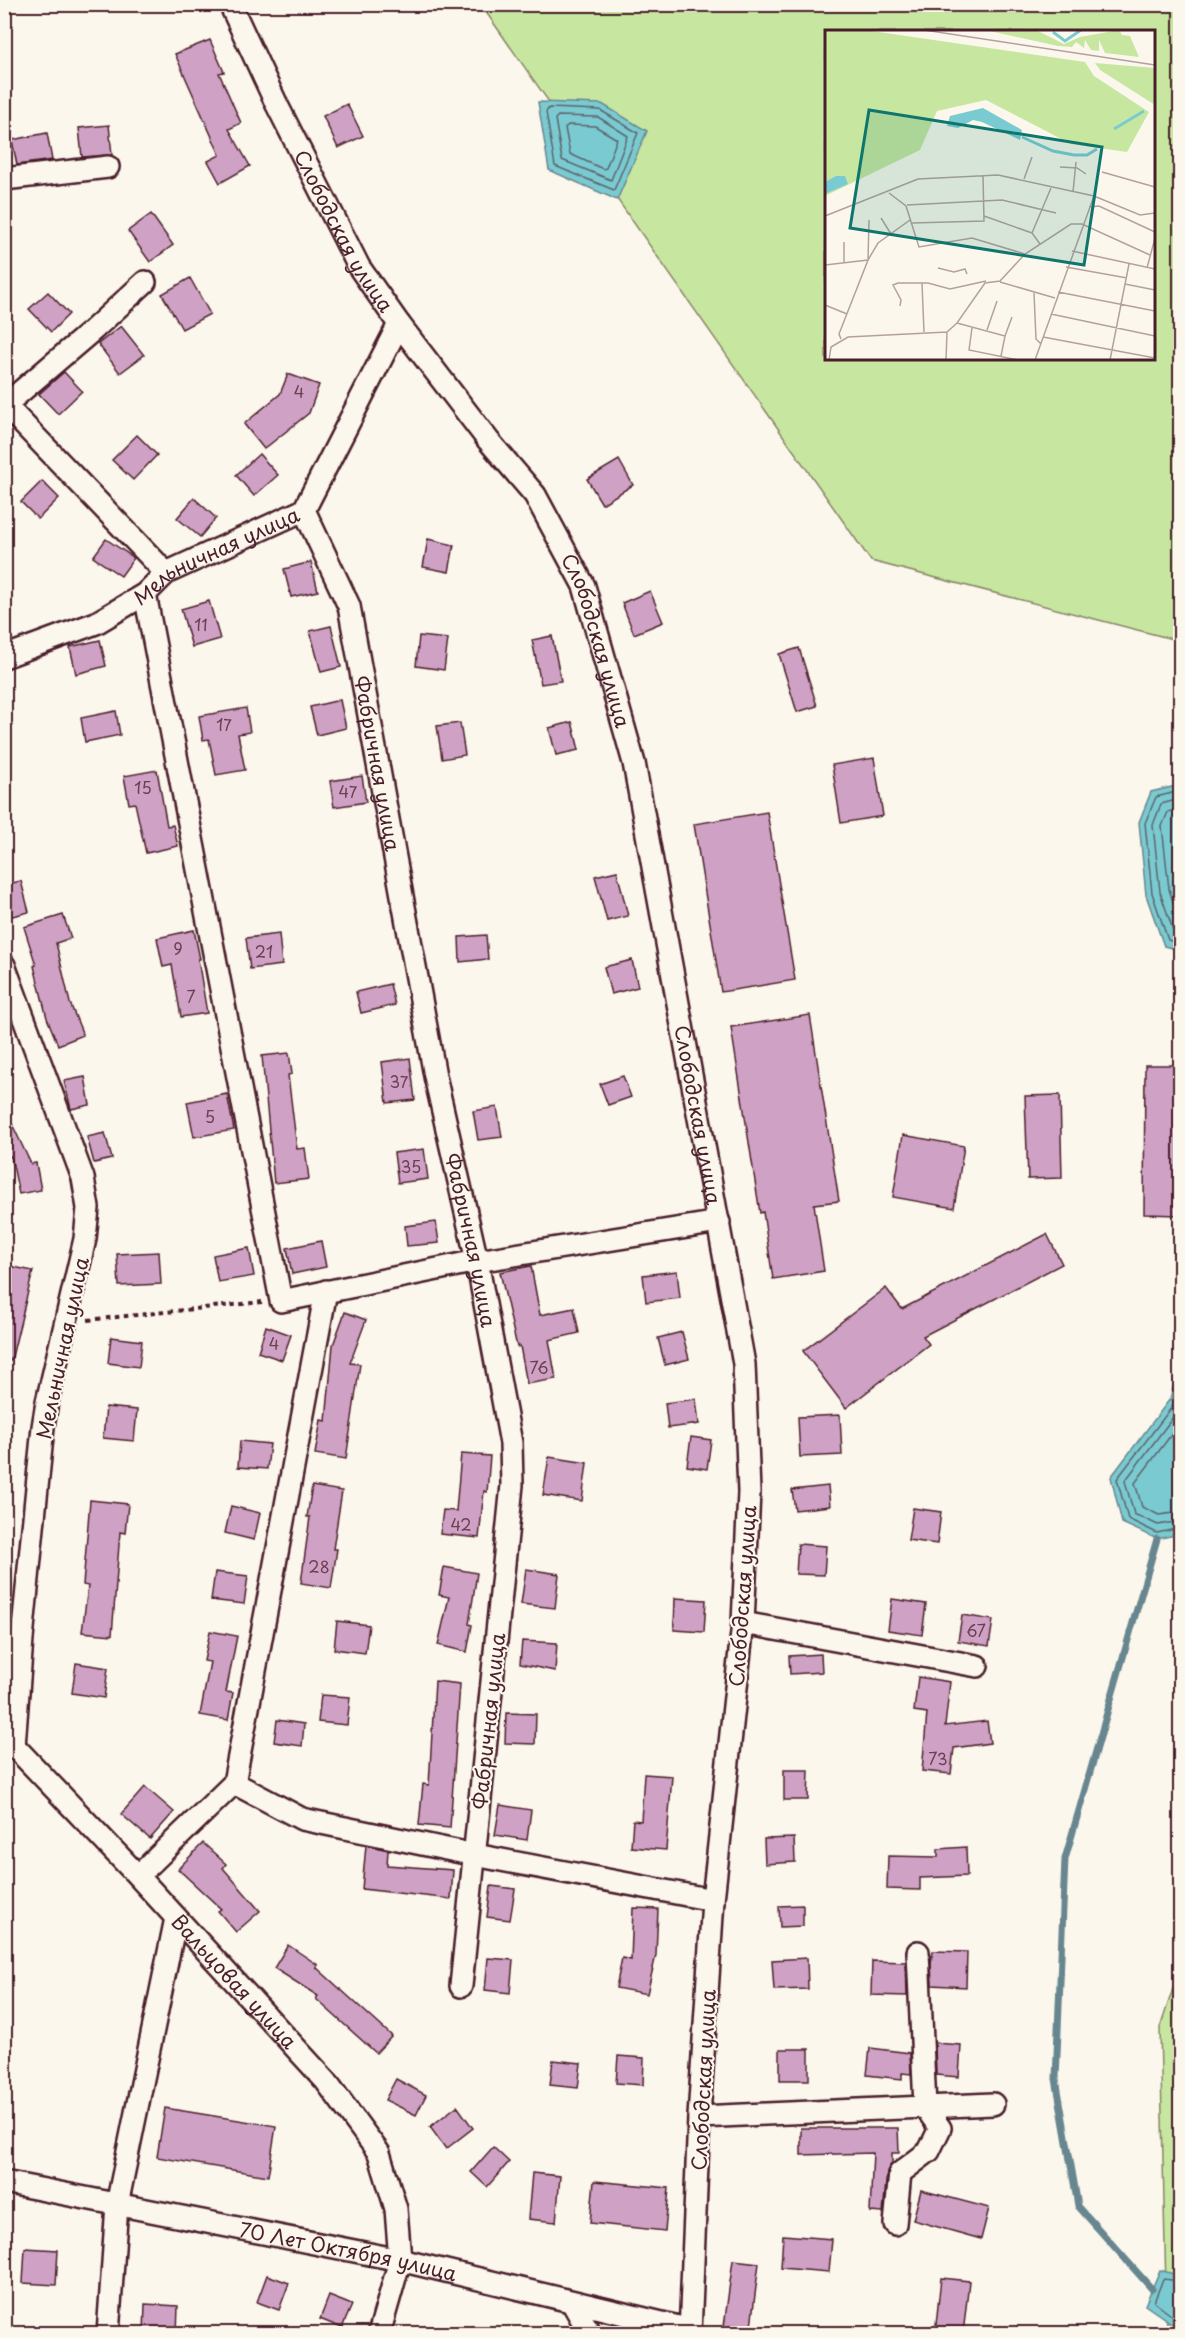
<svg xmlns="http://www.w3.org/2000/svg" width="1185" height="2338" font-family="'Playpen Sans',sans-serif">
<rect width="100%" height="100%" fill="#fbf7ec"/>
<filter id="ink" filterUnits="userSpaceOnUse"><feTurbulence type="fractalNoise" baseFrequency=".0167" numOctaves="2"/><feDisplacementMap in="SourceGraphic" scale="12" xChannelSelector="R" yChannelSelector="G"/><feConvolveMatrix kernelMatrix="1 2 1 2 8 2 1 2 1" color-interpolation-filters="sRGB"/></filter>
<g filter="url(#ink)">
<g fill="#c7e7a0" stroke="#888366" stroke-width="1.5" fill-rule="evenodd">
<path d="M481 5H1180V641L871 561ZM826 32H1154V358H826Z"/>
<polygon points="1180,1967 1180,2333 1167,2333 1160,2028"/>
</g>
<g fill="#7acbd1" stroke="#67868f" stroke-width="1.5">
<polygon points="538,102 602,104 647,131 617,200 549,170"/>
<polygon points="1180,785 1180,950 1164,946 1146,895 1139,822 1151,792"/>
<polygon points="1180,1360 1180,1534 1157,1539 1122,1523 1111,1477 1170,1399"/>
<polygon points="1160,2270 1180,2276 1180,2329 1145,2305"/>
</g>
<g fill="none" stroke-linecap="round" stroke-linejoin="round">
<g stroke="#5d646d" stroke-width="1.5">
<polygon points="549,108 600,110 638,133 614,190 555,166 546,112"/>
<polygon points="558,116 598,117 628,136 611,180 562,160 555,119"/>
<polygon points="568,125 595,126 617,139 606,168 603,169 570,154 565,128"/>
<polyline points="1180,791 1156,797 1145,823 1152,893 1168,940 1180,944"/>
<polyline points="1180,799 1161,804 1153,825 1160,892 1174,933 1180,936"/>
<polyline points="1180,808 1168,812 1162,826 1169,889 1180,925"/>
<polyline points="1180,1383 1175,1403 1117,1479 1128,1519 1157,1533 1180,1528"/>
<polyline points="1180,1408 1125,1481 1134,1514 1158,1525 1180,1521"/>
<polyline points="1180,1423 1135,1483 1142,1507 1159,1515 1180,1512"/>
<polyline points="1180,2281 1163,2279 1154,2302 1180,2322"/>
</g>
<polyline stroke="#67868f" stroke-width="7" points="1152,2289 1078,2206 1056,2079 1065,1859 1157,1539"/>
</g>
<g fill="#cfa2c5" stroke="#4a1f2b" stroke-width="1.5">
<polygon points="210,40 224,72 219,73 241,123 229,129 250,166 220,183 208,161 220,155 175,54"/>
<polygon points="347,104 363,136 338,148 323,116"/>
<polygon points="109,125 112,155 82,157 79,128"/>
<polygon points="47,133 52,160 17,165 12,140"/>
<polygon points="151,214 173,245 150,262 128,231"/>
<polygon points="190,278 210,314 182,329 162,294"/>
<polygon points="48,292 69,314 51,332 29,309"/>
<polygon points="121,326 144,355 120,373 98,344"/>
<polygon points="64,372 82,391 58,414 39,394"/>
<polygon points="288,374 319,385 309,413 264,449 244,424 280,394"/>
<polygon points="137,435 157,455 133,480 112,460"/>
<polygon points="259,454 278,475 254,496 236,475"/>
<polygon points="619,460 633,485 602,504 587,479"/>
<polygon points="42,481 59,498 38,519 21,502"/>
<polygon points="194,498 216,518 200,537 177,518"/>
<polygon points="106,539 134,558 121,576 93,557"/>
<polygon points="428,539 454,545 449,572 423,567"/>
<polygon points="311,562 318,591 291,597 284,569"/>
<polygon points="650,591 663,622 634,634 622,603"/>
<polygon points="209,601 220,639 192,647 181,609"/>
<polygon points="331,626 341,667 321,672 310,631"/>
<polygon points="419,636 448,639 444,670 416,666"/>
<polygon points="552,636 561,681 541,684 532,640"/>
<polygon points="100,640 106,666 76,674 70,647"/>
<polygon points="799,648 817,706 797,712 779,654"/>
<polygon points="340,700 346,728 317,735 310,707"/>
<polygon points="246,708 250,732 238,734 245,770 216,775 209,739 203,740 199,716"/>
<polygon points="116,711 120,735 85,742 81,718"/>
<polygon points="572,722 579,750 556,755 549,728"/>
<polygon points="460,723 465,755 442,759 437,726"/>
<polygon points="874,758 883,816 841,823 832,765"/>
<polygon points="157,770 167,826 173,825 178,846 146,853 135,803 129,804 124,776"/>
<polygon points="362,776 366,802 334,807 330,781"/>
<polygon points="767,812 795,980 721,992 694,824"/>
<polygon points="617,871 628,916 607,921 595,876"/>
<polygon points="21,881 29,912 4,918 4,885"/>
<polygon points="63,915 71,938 56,943 70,1003 83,1035 58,1045 47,1018 34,966 36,965 24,927"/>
<polygon points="194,930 200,959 198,959 207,1013 181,1017 172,965 163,967 157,938"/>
<polygon points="279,934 282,965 250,969 246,938"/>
<polygon points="486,935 488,959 460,962 459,937"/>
<polygon points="632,960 638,987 611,994 604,967"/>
<polygon points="390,984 395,1005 361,1013 356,992"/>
<polygon points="810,1015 839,1201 814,1204 824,1271 773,1279 763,1212 760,1213 731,1027"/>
<polygon points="289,1053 292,1074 288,1075 297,1149 305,1148 309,1179 274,1183 262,1056"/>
<polygon points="410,1058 415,1100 387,1103 382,1062"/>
<polygon points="1145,1065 1180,1065 1180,1215 1144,1214"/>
<polygon points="623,1076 631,1097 608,1105 600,1084"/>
<polygon points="85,1077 90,1105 71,1109 64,1081"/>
<polygon points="227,1094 234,1130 194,1137 187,1102"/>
<polygon points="1060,1095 1062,1178 1028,1179 1025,1096"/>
<polygon points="4,1107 31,1164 36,1163 41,1190 19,1194 11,1156 4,1159"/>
<polygon points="497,1107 502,1137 478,1140 473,1111"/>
<polygon points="105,1133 112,1159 94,1163 87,1137"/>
<polygon points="903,1135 964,1146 954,1208 893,1197"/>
<polygon points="424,1149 428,1179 398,1183 394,1153"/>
<polygon points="436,1222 439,1243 407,1246 405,1226"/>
<polygon points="1047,1234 1062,1264 923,1336 929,1344 846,1408 803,1351 886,1288 902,1309"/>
<polygon points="321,1241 326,1267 292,1274 287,1248"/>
<polygon points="249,1248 254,1276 218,1282 213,1255"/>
<polygon points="159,1252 161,1284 119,1286 117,1254"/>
<polygon points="4,1265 33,1271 11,1361 4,1360"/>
<polygon points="531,1266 540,1315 574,1308 579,1333 549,1340 556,1379 527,1384 520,1346 517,1347 500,1272"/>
<polygon points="677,1271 680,1298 646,1302 643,1275"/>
<polygon points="345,1312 366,1320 350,1363 360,1364 346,1459 315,1454 321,1420 326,1421 333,1345"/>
<polygon points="266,1326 291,1335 282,1360 258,1352"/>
<polygon points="682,1332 689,1359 665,1365 658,1338"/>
<polygon points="111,1337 142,1341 139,1367 108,1363"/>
<polygon points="696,1399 699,1424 668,1428 665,1403"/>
<polygon points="106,1407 137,1410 134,1441 103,1438"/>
<polygon points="840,1415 842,1455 800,1457 798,1417"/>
<polygon points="691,1437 711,1440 707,1469 687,1466"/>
<polygon points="240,1441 270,1444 267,1469 238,1467"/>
<polygon points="461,1454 490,1456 487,1492 484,1491 479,1538 440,1534 443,1510 456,1511"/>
<polygon points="549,1457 587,1463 582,1501 543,1495"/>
<polygon points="312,1486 342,1491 333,1549 337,1549 331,1588 301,1583 310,1517 307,1517"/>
<polygon points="828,1486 830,1506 795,1510 792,1490"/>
<polygon points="90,1500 128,1504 125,1533 120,1532 112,1635 82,1632 88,1586 83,1585"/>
<polygon points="231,1506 260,1513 254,1540 225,1533"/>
<polygon points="913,1508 941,1512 937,1544 908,1540"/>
<polygon points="798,1544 826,1546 824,1575 796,1574"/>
<polygon points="444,1567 477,1573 469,1624 472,1625 467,1652 438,1645 449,1597 439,1595"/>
<polygon points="526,1569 559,1574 555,1608 521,1604"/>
<polygon points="215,1572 248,1576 244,1604 211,1600"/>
<polygon points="675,1598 706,1600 704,1632 674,1630"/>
<polygon points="892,1599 926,1604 922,1635 888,1630"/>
<polygon points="962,1615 993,1620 989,1646 958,1641"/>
<polygon points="337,1621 369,1625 365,1653 334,1649"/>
<polygon points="210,1631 237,1636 226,1692 233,1693 228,1720 200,1715 210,1662 204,1661"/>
<polygon points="522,1641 557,1643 555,1671 520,1664"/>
<polygon points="821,1654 822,1672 790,1674 789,1656"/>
<polygon points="76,1663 108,1668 104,1698 72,1693"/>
<polygon points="918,1677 950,1682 945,1726 987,1721 990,1743 954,1748 951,1774 922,1771 927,1713 914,1711"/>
<polygon points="435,1681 460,1684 450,1828 419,1825 423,1784 429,1785"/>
<polygon points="321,1695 350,1697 347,1725 318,1722"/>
<polygon points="506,1713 536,1714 535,1744 505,1743"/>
<polygon points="277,1720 304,1724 302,1746 274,1742"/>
<polygon points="784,1770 809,1770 808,1800 784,1800"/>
<polygon points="644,1774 672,1776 666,1850 631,1847 633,1820 641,1821"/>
<polygon points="145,1787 174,1812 150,1839 121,1814"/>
<polygon points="500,1805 531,1810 527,1840 495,1835"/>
<polygon points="794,1838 795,1862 765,1864 764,1839"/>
<polygon points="203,1843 226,1864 223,1868 260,1911 236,1932 218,1911 221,1909 178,1869"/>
<polygon points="366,1845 388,1850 387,1865 453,1870 451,1899 362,1889"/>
<polygon points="966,1847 967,1876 920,1878 920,1890 887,1889 888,1856 938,1857 938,1849"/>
<polygon points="491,1886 515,1889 510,1920 487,1917"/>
<polygon points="803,1905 803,1926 780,1927 779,1906"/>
<polygon points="633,1908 658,1909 656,1955 647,1994 616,1988 622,1958 631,1960"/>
<polygon points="288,1945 318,1965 316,1967 392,2036 376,2053 316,1999 318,1996 274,1968"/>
<polygon points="933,1951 967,1952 966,1987 932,1985 931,1963"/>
<polygon points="488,1958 513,1960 510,1993 485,1990"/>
<polygon points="807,1958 808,1989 774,1990 772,1960"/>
<polygon points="872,1961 906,1962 907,1996 871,1995"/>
<polygon points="935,2043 961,2045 959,2077 936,2075"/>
<polygon points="870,2048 910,2053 911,2074 902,2073 902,2079 867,2075"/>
<rect x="780" y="2049" width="29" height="31"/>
<polygon points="618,2056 644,2058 643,2085 616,2083"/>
<polygon points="553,2060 581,2063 578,2088 550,2085"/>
<polygon points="396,2079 426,2095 416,2115 385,2100"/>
<polygon points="457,2106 473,2128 446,2149 430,2127"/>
<polygon points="165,2108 276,2126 268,2176 157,2157"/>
<polygon points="801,2128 898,2128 899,2153 892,2153 892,2163 887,2171 883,2213 870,2212 873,2153 801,2155"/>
<polygon points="493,2147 509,2162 487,2187 471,2172"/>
<polygon points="532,2173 560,2176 556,2222 528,2219"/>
<polygon points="594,2181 669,2188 665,2231 590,2223"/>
<polygon points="921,2190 989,2208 981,2239 913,2220"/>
<polygon points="783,2235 832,2239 829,2272 781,2268"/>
<polygon points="25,2248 58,2250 56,2285 23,2283"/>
<polygon points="733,2260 759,2263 750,2334 723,2334"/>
<polygon points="267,2275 289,2283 279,2310 257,2302"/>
<polygon points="941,2278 969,2281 963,2334 935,2334"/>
<polygon points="329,2296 352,2305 342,2328 320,2319"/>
<polygon points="145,2304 178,2306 177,2334 144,2334"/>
</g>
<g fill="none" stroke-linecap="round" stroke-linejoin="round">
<defs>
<g id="minor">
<path id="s1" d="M230 4 277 105 359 267 399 324 488 440 535 495 584 586 634 763 744 1364 749 1492 743 1623 713 1900 699 2117 690 2334"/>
<polyline points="4,179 108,167"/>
<polyline points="4,404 166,573"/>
<polyline points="5,405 93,330 145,282"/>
<path id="s2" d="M304 510 349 606 435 1076 477 1261 511 1443 512 1485 461 1986"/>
<polyline points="145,594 281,1301 477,1261 719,1222"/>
<path id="s3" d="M4 657 96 623 145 594 166 573 304 510 399 324"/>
<polyline points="4,965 83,1178 88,1208 85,1239 47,1402 43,1427 22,1639 14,1746"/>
<polyline points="743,1623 977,1666"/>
<path id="s4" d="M4 1740 14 1746 138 1876 326 2081 379 2153 396 2209 400 2260 379 2334"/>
<polyline points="234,1783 302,1819 475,1855 713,1900"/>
<polyline points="138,1876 234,1783 326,1291"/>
<polyline points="699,2117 993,2104"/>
<path id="s5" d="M4 2182 400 2260 691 2330"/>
<polyline points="895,2224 900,2173 929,2151 940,2128 925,2107 918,1952"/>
<polyline points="572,2302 590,2334"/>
<polyline points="108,2334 117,2205 176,1918"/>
</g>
</defs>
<use href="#minor" stroke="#4a1f2b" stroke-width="26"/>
<polyline stroke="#4a1f2b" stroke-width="4" stroke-dasharray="4.5 4.5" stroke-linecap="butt" points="88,1320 262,1302"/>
<use href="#minor" stroke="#fbf7ec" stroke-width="21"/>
</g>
</g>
<g text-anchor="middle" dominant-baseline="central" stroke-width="4.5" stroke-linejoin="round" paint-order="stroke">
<g font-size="16" fill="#6b4052">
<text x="299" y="391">4</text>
<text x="201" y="624">11</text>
<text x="224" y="724">17</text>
<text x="143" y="787">15</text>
<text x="348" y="791">47</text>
<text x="178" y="948">9</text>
<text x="264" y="951">21</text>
<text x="191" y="996">7</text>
<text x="399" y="1081">37</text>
<text x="210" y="1116">5</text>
<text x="411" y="1166">35</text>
<text x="274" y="1343">4</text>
<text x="539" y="1367">76</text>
<text x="461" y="1524">42</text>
<text x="319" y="1566">28</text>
<text x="976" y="1630">67</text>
<text x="938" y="1758">73</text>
</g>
<g font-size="20" fill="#4a1f2b" stroke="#fbf7ec">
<text stroke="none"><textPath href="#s1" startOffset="254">Слободская улица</textPath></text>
<text stroke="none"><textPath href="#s3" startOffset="237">Мельничная улица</textPath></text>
<text stroke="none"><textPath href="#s1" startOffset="740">Слободская улица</textPath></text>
<text stroke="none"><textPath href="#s2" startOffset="266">Фабричная улица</textPath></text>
<text stroke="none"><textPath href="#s1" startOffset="1226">Слободская улица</textPath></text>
<text stroke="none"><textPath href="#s2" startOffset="752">Фабричная улица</textPath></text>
<text transform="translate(62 1348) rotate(-78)">Мельничная улица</text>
<text transform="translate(742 1596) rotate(-86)">Слободская улица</text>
<text transform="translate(488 1721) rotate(-84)">Фабричная улица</text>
<text stroke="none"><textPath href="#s4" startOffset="334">Вальцовая улица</textPath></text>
<text transform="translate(703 2080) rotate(-87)">Слободская улица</text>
<text stroke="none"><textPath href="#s5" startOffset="351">70 Лет Октября улица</textPath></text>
</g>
</g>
<g transform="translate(825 30)">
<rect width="330" height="330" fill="#fbf7ec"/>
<path d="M0 0H40L260 32 269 46 324 82 302 122 246 114 161 70 112 81 95 120 0 166ZM160 0H211L239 14 255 7 294 0 297 5 305 6 314 27 280 23 274 10V21L266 20 260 10 259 18 251 12 247 17 233 16ZM270 33 330 38V75L275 40Z" fill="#c7e7a0"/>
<path d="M158 78 197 100 195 110 157 92 148 90 133 98 122 96 125 86ZM11 146H20L23 154 0 164V152Z" fill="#7acbd1"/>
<path fill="none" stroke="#7acbd1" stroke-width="3" d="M228 2 240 11 256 0M289 99 319 81M197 107 228 121 249 125H262L272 119"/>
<path fill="none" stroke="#b4a19f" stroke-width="1.5" d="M99 0 330 35M235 137 252 138 261 144M277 142 330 157M199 149 207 127M248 162 251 132M64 163 81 176 94 217 147 208 200 224M82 175 177 170 231 183M264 177 274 176 330 202M0 186 93 149 173 145 269 166 315 185 330 183M159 186 207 203 215 214M56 188 66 204M87 193 159 191 158 145M207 203 226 158M247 221 330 239M19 232V212M0 235 43 230 53 213 85 190M241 237 302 248M113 238 129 242 140 239 142 244M322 238 330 208M175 252 230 268M97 253 99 302M300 254 330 260M233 262 330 281M209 263 211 309 216 314M0 275 22 284M75 276 76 270 68 255 73 253H103L125 259 161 251M226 284 330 306M132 293 180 306 176 326M147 298 144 320 193 330M162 300 172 271M180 306 187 287M218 307 330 328M16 309 14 304 43 230 44 190M4 330 6 317 23 307 122 302 132 293 160 253 175 251 200 224 246 194H257L325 225M121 330 122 302M210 330 269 166M285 330 304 234"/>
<path fill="#0f766e" fill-opacity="0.15" stroke="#0f766e" stroke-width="3" d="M44 80 277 117 259 235 25 198Z"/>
<rect width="330" height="330" fill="none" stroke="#4a1f2b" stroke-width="3"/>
</g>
<rect width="1185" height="2338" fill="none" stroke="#fbf7ec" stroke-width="24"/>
<rect x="12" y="12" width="1161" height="2314" fill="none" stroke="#4a1f2b" stroke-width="2" filter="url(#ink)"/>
</svg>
